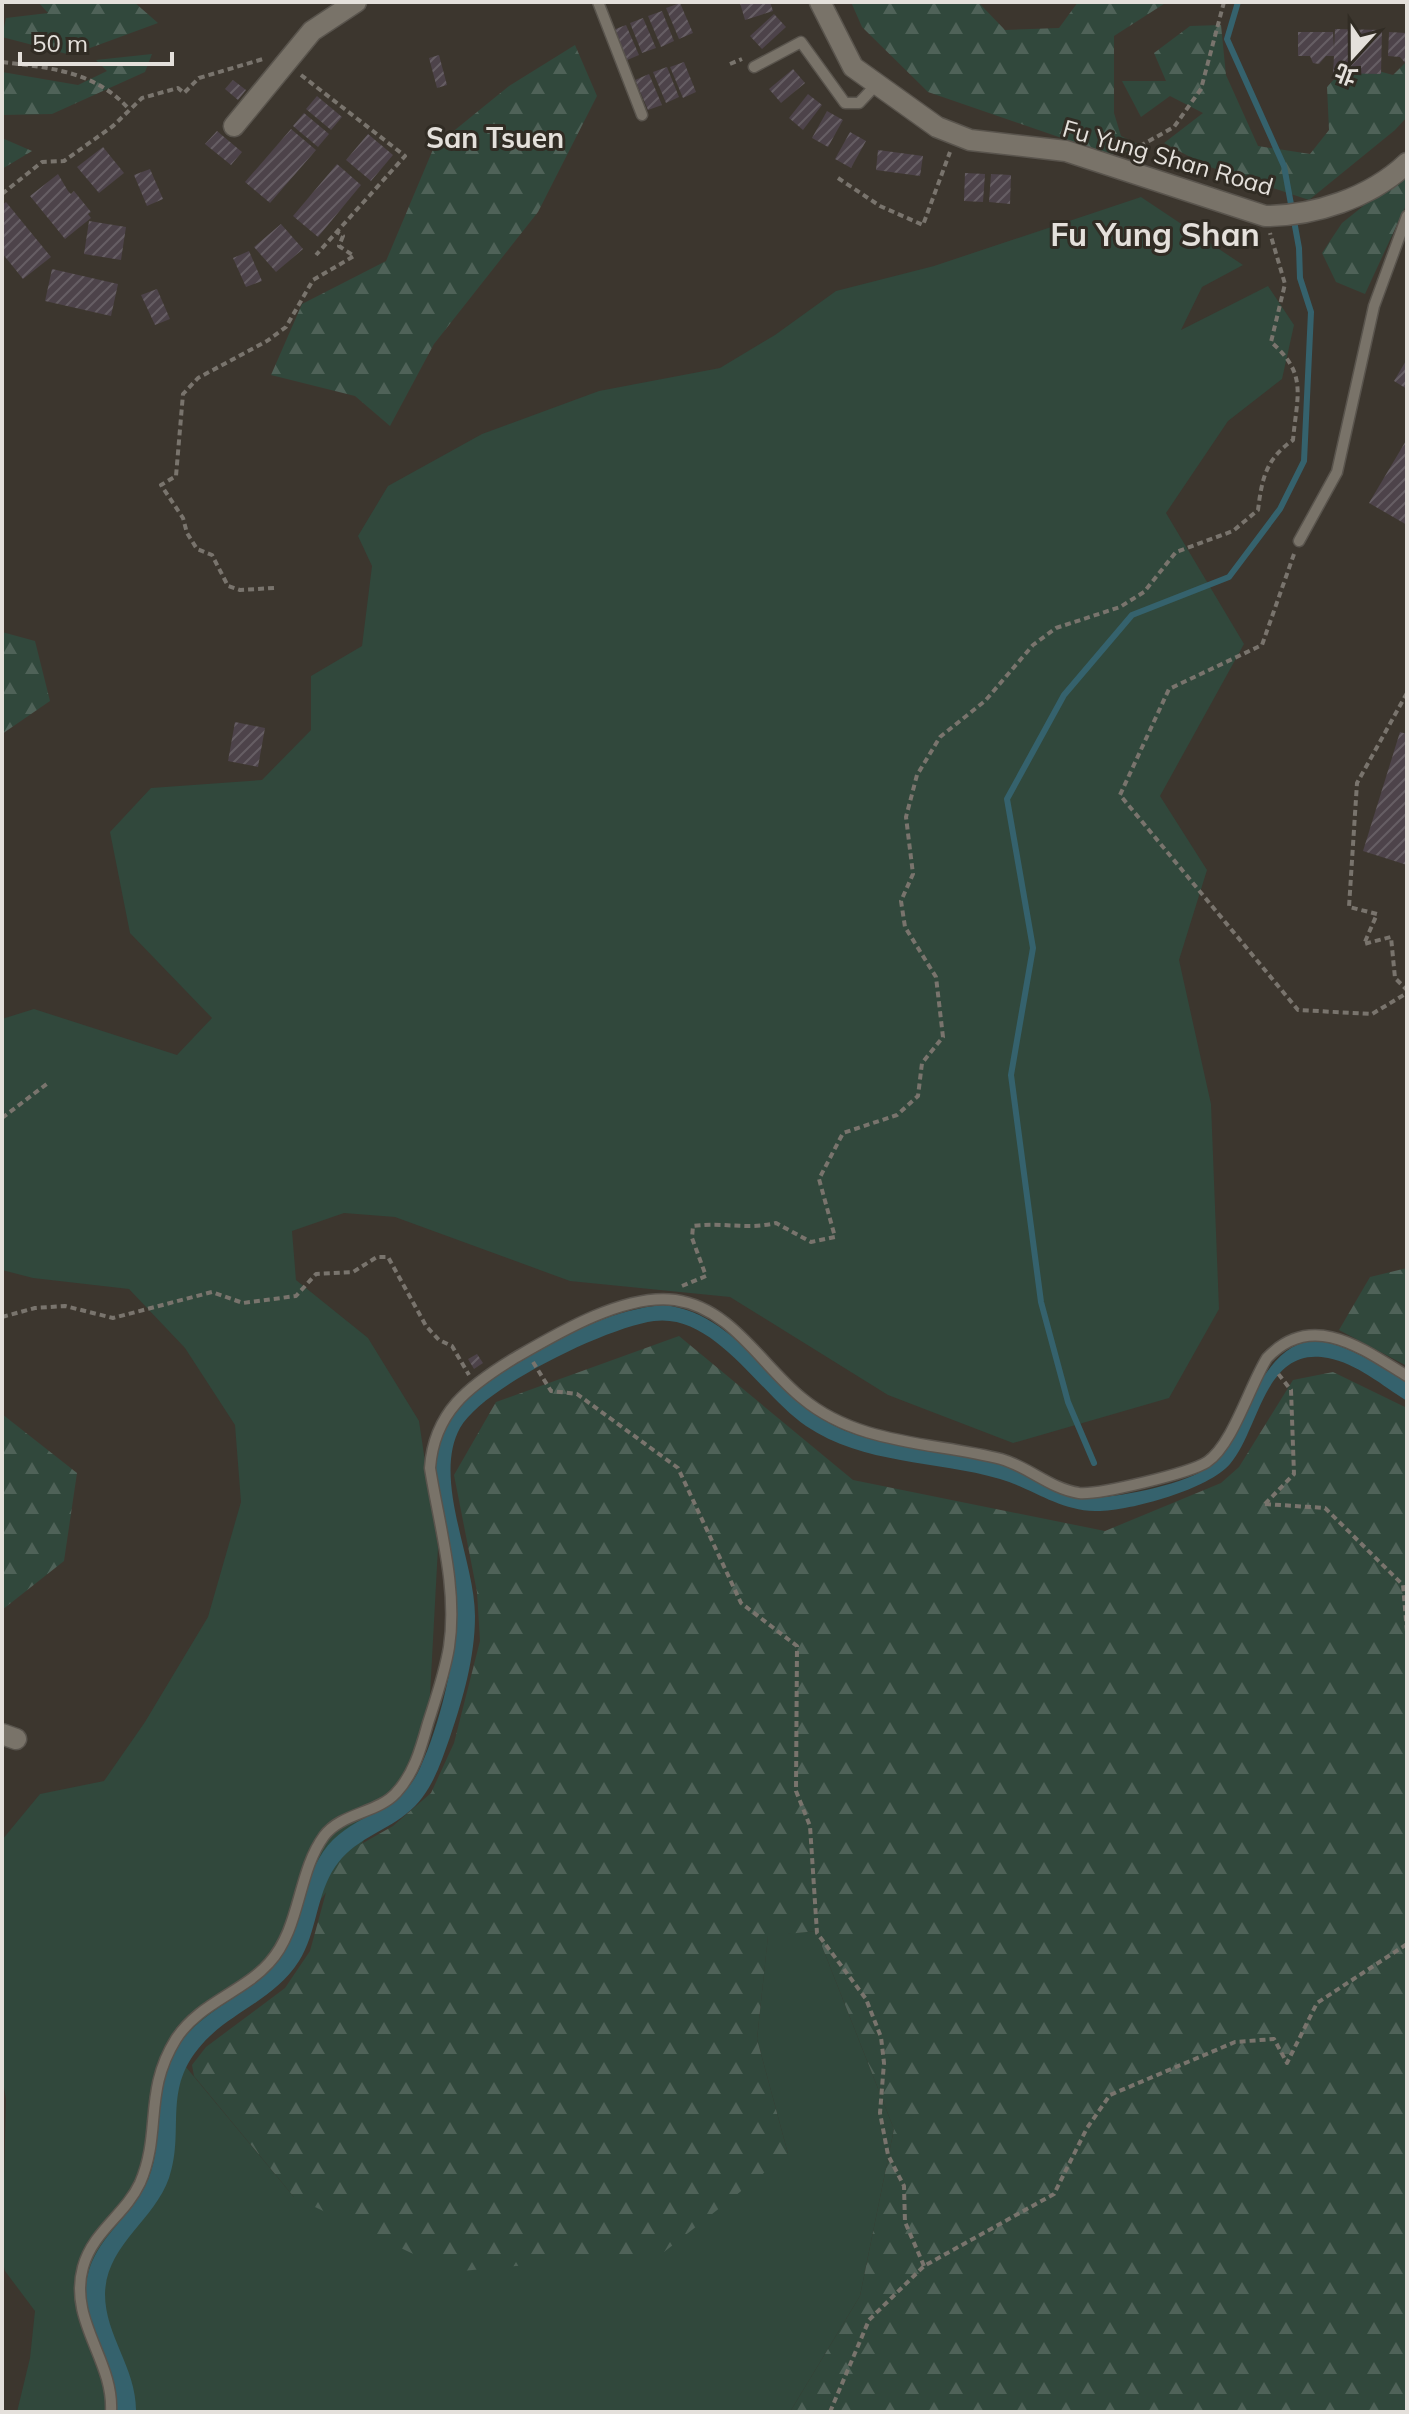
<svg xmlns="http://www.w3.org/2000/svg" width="1409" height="2414" font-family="Mulish,'Noto Sans TC',sans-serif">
<defs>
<pattern id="forest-firs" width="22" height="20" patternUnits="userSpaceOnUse" patternTransform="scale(2)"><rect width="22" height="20" fill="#31483c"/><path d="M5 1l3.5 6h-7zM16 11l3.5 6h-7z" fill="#4f6258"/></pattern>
<pattern id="building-hatch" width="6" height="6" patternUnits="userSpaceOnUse" patternTransform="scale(2)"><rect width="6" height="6" fill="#4d434a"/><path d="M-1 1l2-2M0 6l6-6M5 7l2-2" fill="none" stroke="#665e64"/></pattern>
</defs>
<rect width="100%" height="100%" fill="#3c362e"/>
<polygon fill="#31483c" points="1141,197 1243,265 1202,287 1181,330 1268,286 1294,325 1282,379 1228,421 1166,513 1244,644 1160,796 1207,870 1179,960 1211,1104 1219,1309 1169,1398 1013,1443 888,1395 730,1297 570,1281 395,1217 344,1213 292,1231 296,1280 368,1338 419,1421 438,1548 428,1732 363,1842 267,1973 176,2055 294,2197 788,2154 757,2039 768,1935 816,1931 894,2129 860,2296 790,2412 17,2412 30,2358 35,2311 5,2271 2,2259 6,2099 2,2076 2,1840 40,1794 104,1781 145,1722 208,1617 241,1502 235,1425 185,1348 129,1289 33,1278 2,1270 2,1019 34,1009 177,1055 212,1018 130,933 110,832 151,788 262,780 311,730 311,676 362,646 372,566 358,536 388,486 482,434 599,391 720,368 775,335 836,291 934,266"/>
<g fill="url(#forest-firs)">
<polygon points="38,2 134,2 158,23 71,55 2,37 6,18 48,13"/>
<polygon points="851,2 978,2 1005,30 1059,28 1078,2 1167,2 1114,36 1114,113 1121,136 1150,150 1108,154 928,92 862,27"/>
<polygon points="1221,25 1226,75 1258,146 1310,154 1329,130 1327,87 1349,63 1393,75 1407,61 1407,117 1395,130 1309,200 1207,166 1164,143 1203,113 1170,96 1141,117 1122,81 1166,81 1154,53 1190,26"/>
<polygon points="575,45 597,96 538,212 434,344 390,426 355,396 271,375 302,304 386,261 434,147 509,86"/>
<polygon points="152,54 145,72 52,114 2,115 2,72 78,85 107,71 96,60"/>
<polygon points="2,138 32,151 2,169"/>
<polygon points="1407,171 1407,203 1365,294 1336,282 1322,253 1342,223"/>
<polygon points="2,632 35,641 50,701 2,734"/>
<polygon points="1407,1268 1407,1366 1339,1330 1370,1277"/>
<polygon points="679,1336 853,1480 1105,1531 1221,1483 1239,1467 1293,1380 1333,1372 1407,1408 1407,2412 790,2412 860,2296 894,2129 816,1931 768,1936 757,2039 788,2154 664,2252 451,2272 294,2197 194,2076 192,2065 206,2047 285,1988 310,1951 333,1867 342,1855 393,1826 431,1793 454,1743 480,1641 477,1592 454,1475 496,1402"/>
<polygon points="2,1414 77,1473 64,1561 2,1610"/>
</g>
<path fill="#35626d" d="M663 1305C734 1312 767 1384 822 1419 880 1455 956 1444 1015 1469 1041 1481 1064 1499 1094 1498 1124 1496 1187 1484 1210 1466 1227 1454 1234 1434 1242 1416 1291 1313 1322 1332 1407 1381V1401C1383 1386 1356 1363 1328 1358 1264 1345 1260 1429 1230 1464 1209 1489 1128 1512 1095 1511 1058 1510 1034 1489 1000 1479 935 1460 864 1465 806 1426 760 1395 715 1313 654 1321 608 1327 483 1387 460 1428 432 1479 475 1560 475 1616 475 1657 463 1699 450 1737 440 1765 431 1795 406 1814 382 1833 353 1840 335 1867 316 1895 317 1933 299 1961 273 2002 226 2013 198 2049 163 2092 185 2132 169 2178 154 2221 106 2245 105 2294 105 2336 137 2369 136 2412H116C119 2367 81 2332 86 2285 91 2241 127 2222 145 2186 166 2146 150 2102 171 2058 195 2008 252 1998 282 1955 302 1924 302 1883 323 1852 350 1812 399 1816 420 1768 443 1718 461 1638 455 1585 450 1542 423 1474 441 1434 459 1396 494 1377 528 1357 569 1332 616 1309 663 1305Z"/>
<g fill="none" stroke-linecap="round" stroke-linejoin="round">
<polyline stroke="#35626d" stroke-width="6" points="1094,1463 1068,1402 1041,1302 1011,1075 1033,948 1007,799 1064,695 1132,615 1229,577 1280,509 1304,461 1311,312 1300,278 1299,248 1284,166 1227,39 1238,2"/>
</g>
<g fill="url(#building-hatch)">
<polygon points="770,2 773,11 745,20 740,3"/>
<polygon points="680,3 693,33 679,39 666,8"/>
<polygon points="662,11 674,41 661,47 648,16"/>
<polygon points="774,14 786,27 762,49 750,36"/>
<polygon points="643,18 656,48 642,53 630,23"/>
<polygon points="626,25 639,55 625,61 613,30"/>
<polygon points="1335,29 1382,30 1381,74 1333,73 1334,56 1326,56 1319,64 1313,63 1310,56 1298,56 1298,32 1333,32 1334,49"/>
<polygon points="1389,32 1407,33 1407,65 1400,57 1388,56"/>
<polygon points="439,55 447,85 437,88 429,58"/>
<polygon points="684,62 696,92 683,98 670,67"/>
<polygon points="667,67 679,97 666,103 653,72"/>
<polygon points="793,69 805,83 781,103 769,89"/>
<polygon points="649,74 662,105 648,110 635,80"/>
<polygon points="233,80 246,90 238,100 225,89"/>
<polygon points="808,94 822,105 803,130 789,118"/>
<polygon points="317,96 342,117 331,130 306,109"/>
<polygon points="827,111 843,120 828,147 812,138"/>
<polygon points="304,113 329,134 318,147 293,126"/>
<polygon points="291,129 316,150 270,203 245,182"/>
<polygon points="217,131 242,152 231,165 205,144"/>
<polygon points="850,132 866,141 851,168 835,159"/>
<polygon points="368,134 393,155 371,181 346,160"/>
<polygon points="103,147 124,173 99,193 77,167"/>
<polygon points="878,150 923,156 920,176 876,170"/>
<polygon points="337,164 361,185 318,237 293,216"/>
<polygon points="150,169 163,199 147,206 134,175"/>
<polygon points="965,173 985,174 983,202 964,201"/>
<polygon points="58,174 68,191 71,194 74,191 91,212 88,214 91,218 65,239 30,196"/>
<polygon points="991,174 1011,175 1010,204 989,202"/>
<polygon points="6,202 51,257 23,279 2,253 2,205"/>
<polygon points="89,221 126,227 121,260 84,254"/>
<polygon points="281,224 303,249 276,272 254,247"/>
<polygon points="249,251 262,281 246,287 233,258"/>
<polygon points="52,269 118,284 111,316 45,301"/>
<polygon points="157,289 170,319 155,325 141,295"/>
<polygon points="1407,359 1407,389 1394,381"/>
<polygon points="1407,439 1407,525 1369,503"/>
<polygon points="235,722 265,728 258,767 228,761"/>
<polygon points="1400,732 1407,734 1407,865 1363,851"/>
<polygon points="477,1354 483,1363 474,1369 468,1359"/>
</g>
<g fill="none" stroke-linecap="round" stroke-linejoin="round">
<defs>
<g id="service">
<polyline points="598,2 642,115"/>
<polyline points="754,67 801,42 845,103 859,103 875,86"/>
<polyline points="1299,541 1337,472 1374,306 1407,216"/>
<path d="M111 2412C114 2360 68 2321 83 2267 93 2231 125 2215 140 2183 162 2132 143 2092 176 2039 199 2003 242 1993 269 1963 301 1928 297 1873 324 1836 341 1813 378 1813 396 1793 414 1774 421 1748 428 1723 436 1698 445 1672 449 1647 458 1588 439 1525 430 1468 434 1412 469 1386 513 1359 556 1334 624 1293 675 1300 732 1308 761 1365 802 1398 858 1445 934 1442 1001 1459 1029 1467 1051 1489 1079 1493 1099 1495 1190 1473 1207 1462 1233 1444 1249 1387 1267 1358 1312 1310 1363 1349 1407 1376"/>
</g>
<g id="minor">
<path d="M820 2 853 67 937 127 970 140 1066 151 1265 216C1314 216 1370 198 1407 163"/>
<polyline points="234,126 312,31 356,2"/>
<polyline points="2,1734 16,1739"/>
</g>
</defs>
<use href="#service" stroke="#59544d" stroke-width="13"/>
<use href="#minor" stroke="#59544d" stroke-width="23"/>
<g stroke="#79746d" stroke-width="4" stroke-dasharray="6 4" stroke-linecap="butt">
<path d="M2 62C51 68 94 71 128 108"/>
<polyline points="730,64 742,59"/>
<polyline points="301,75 405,156 316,255"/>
<polyline points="1131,151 1174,127 1201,89 1224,2"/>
<polyline points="838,178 880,206 923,225 950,152"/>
<polyline points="2,194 42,162 64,161 113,126 142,98 178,88 184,93 199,78 263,59"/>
<polyline points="1294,554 1262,645 1169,689 1120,795 1298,1010 1372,1014 1407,993"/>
<polyline points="274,588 240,590 228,586 212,555 197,549 187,533 183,518 161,485 176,476 183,394 198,378 267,341 286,327 313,280 354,256 339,246 343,236 337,232"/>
<polyline points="1407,693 1357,783 1349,907 1377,914 1364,944 1391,937 1395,978 1407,990"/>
<polyline points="2,1118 48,1083"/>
<path d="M682 1286 706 1276 692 1238 693 1226C725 1222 746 1230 776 1223L811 1242 835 1237 819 1179 843 1133 897 1115 918 1096 922 1063 943 1037 936 977 905 927 901 901 913 874 906 817 917 775 940 737 985 701 1033 645 1056 628 1120 607 1144 592 1176 552 1233 531 1258 510C1262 478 1266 459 1293 440 1297 395 1308 374 1271 342L1285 284 1270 233"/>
<polyline points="2,1317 35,1308 65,1306 113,1318 212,1292 243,1303 296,1296 316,1274 353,1272 377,1257 388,1257 426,1326 439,1340 452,1346 469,1375"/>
<polyline points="533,1362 551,1391 577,1394 678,1468 741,1603 797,1646 796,1791 810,1826 817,1933 866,1999 881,2037 884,2063 880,2113 888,2155 904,2186 905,2222 924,2266"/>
<polyline points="1265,1504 1325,1508 1403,1585 1407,1632"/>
<polyline points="1265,1504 1294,1474 1291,1390 1276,1371"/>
<polyline points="830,2412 869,2320 924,2266 1054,2194 1087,2128 1110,2095 1235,2042 1274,2039 1287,2063 1317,2003 1407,1944"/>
</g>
<use href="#service" stroke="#797369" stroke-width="10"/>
<use href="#minor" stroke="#797369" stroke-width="20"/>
</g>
<g text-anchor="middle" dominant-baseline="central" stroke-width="6" stroke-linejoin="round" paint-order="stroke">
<g font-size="24" fill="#e4e0db" stroke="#312c24">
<text transform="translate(1168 157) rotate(16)">Fu Yung Shan Road</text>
</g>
<g font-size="28" font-weight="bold" fill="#e4e0db" stroke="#312c24">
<text x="495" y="137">San Tsuen</text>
</g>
<g font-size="32" font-weight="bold" fill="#e4e0db" stroke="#312c24">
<text x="1155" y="234">Fu Yung Shan</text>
</g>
</g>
<rect width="1409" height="2414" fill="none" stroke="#e4e0db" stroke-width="8"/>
<g transform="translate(1353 56) rotate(201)" stroke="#312c24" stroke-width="6" paint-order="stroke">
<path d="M0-6L14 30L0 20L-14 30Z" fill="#e4e0db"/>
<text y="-12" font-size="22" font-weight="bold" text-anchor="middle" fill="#e4e0db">北</text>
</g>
<path d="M20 52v12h152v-12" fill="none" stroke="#e4e0db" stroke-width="4"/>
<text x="32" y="52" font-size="24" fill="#e4e0db" stroke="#312c24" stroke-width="6" paint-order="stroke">50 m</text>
</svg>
